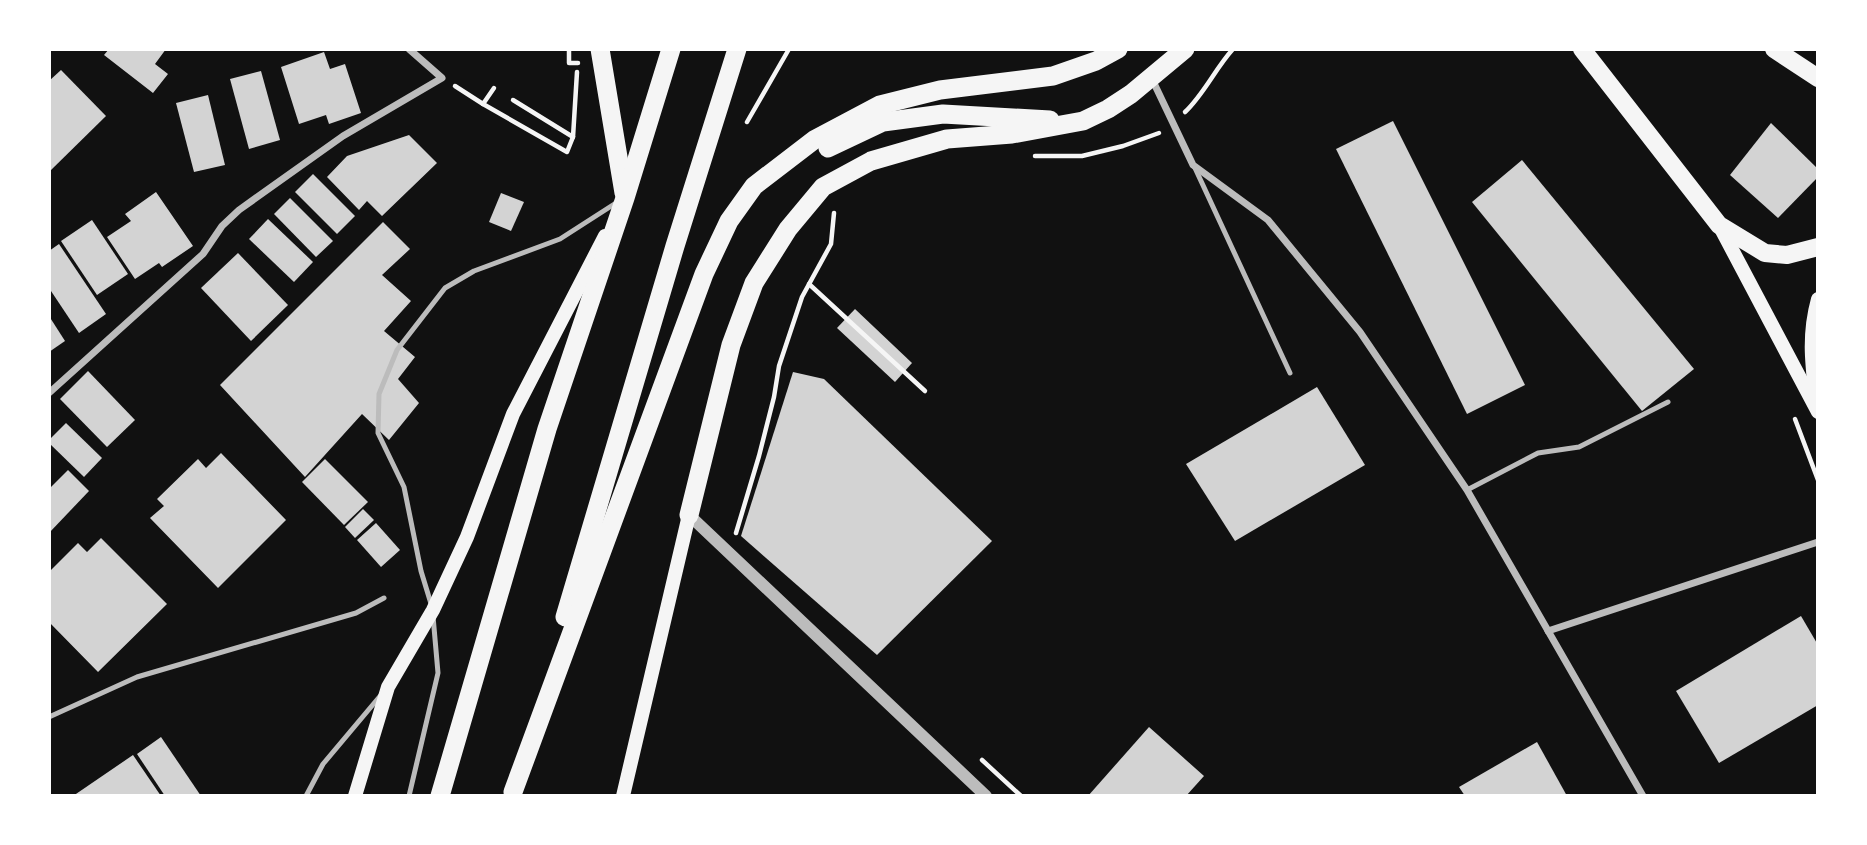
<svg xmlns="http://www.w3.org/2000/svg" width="1867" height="845" font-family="Inter,sans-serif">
<rect width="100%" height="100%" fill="#111"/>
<g fill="#d3d3d3">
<polygon points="109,49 166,49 155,64 168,74 153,93 104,55"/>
<polygon points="324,52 330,69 345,64 361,113 329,124 326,115 299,124 281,67"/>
<polygon points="61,70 106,116 49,172 49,81"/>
<polygon points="261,71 280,140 249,149 230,79"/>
<polygon points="208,95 225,165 194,172 176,103"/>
<polygon points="1393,121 1525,385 1467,414 1336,149"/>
<polygon points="1771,123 1818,169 1818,177 1778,218 1730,175"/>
<polygon points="409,135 437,163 382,216 367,201 359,210 327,177 347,156"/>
<polygon points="1522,160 1694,369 1642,411 1472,202"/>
<polygon points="313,174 355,216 337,234 295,192"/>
<polygon points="156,192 193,246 162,267 159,263 135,279 107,237 131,221 125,214"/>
<polygon points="501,193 524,202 511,231 489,222"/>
<polygon points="290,198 333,241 316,257 274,214"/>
<polygon points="268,219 313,262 294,282 249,239"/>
<polygon points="92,220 128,274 97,295 61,241"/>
<polygon points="383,222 410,249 382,275 411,301 384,331 415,357 398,379 419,403 389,440 362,414 305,477 220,385"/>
<polygon points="59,244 106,314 79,333 49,288 49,251"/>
<polygon points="238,253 288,305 251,341 201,288"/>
<polygon points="855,309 912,363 895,382 837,328"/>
<polygon points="49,316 65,341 49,352"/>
<polygon points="88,371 135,420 107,447 60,399"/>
<polygon points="793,372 824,379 992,541 877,655 741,536"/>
<polygon points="1317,387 1365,465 1235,541 1186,464"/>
<polygon points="66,423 102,458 84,477 49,443 49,440"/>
<polygon points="221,453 286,520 218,588 150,518 164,506 157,499 198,459 206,468"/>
<polygon points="325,459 368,502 344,525 302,482"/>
<polygon points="68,470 89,491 49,533 49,489"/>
<polygon points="363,509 374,520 355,538 345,527"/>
<polygon points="376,523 400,550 381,567 357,540"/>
<polygon points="101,538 167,604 98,672 49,622 49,572 78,543 87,552"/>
<polygon points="1801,616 1818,645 1818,705 1719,763 1676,691"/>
<polygon points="1149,727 1204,776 1186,796 1088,796"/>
<polygon points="161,737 201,796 165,796 137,754"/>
<polygon points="1537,742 1567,796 1465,796 1459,787"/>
<polygon points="133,755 161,796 73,796"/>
</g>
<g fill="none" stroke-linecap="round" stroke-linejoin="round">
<g stroke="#f5f5f5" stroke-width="4.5">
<polyline points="569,49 569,63 578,63"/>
<polyline points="455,86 483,104 494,88"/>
<polyline points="513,100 573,137"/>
<polyline points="483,104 567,152 573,137 577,72"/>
<path d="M1185 112C1204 94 1215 69 1233 49"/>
<polyline points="747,122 789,49"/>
<polyline points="1035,156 1082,156 1123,146 1159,133"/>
<polyline points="809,284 925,391"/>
<polyline points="1795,419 1818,480"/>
<polyline points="736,533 759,456 774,397 779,366 802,297 831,244 834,213"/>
<polyline points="982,760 1021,796"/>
</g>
<g stroke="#bcbcbc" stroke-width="5">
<polyline points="1195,168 1290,373"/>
<polyline points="1467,490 1538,453 1579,447 1668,402"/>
<polyline points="432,607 421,571 404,487 378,433 379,394 397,350 445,288 474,271 560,239 616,203"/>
<polyline points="49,717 137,677 356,613 384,598"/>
<polyline points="306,796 323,764 381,695"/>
<polyline points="409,796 438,673 433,616"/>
</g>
<g stroke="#bcbcbc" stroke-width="7">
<polyline points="1152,79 1193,165 1268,220 1360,332 1467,490 1643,796"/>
<polyline points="49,393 203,254 222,226 239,210 343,136 442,78 409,49"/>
<polyline points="1548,631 1818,542"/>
</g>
<polyline stroke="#bcbcbc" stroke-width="12" points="689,515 986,796"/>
<g stroke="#f5f5f5" stroke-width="14">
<polyline points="1719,225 1818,412"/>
<path d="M1816 400C1812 364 1808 335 1818 299"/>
<polyline points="355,796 388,687 433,610 467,537 513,414 605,236"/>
<polyline points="623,796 689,515"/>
</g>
<g stroke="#f5f5f5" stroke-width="18">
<polyline points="1582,49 1719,225 1765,253 1787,255 1818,247"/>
<polyline points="1774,49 1818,78"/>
</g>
<g stroke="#f5f5f5" stroke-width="19">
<polyline points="600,49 624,193"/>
<polyline points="828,148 883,122 943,114 1050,120"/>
<polyline points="689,515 731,345 754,283 788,229 823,187 871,161 947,139 1012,134 1083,121 1108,109 1131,94 1185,49"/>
<polyline points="565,617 675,246 737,49"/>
<polyline points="513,792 704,274 729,221 754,186 814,140 880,105 940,90 1053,76 1096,61 1118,49"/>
<polyline points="440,796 547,429 625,198 671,49"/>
</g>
</g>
<rect width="1867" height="845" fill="none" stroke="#ffffff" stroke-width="102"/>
</svg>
